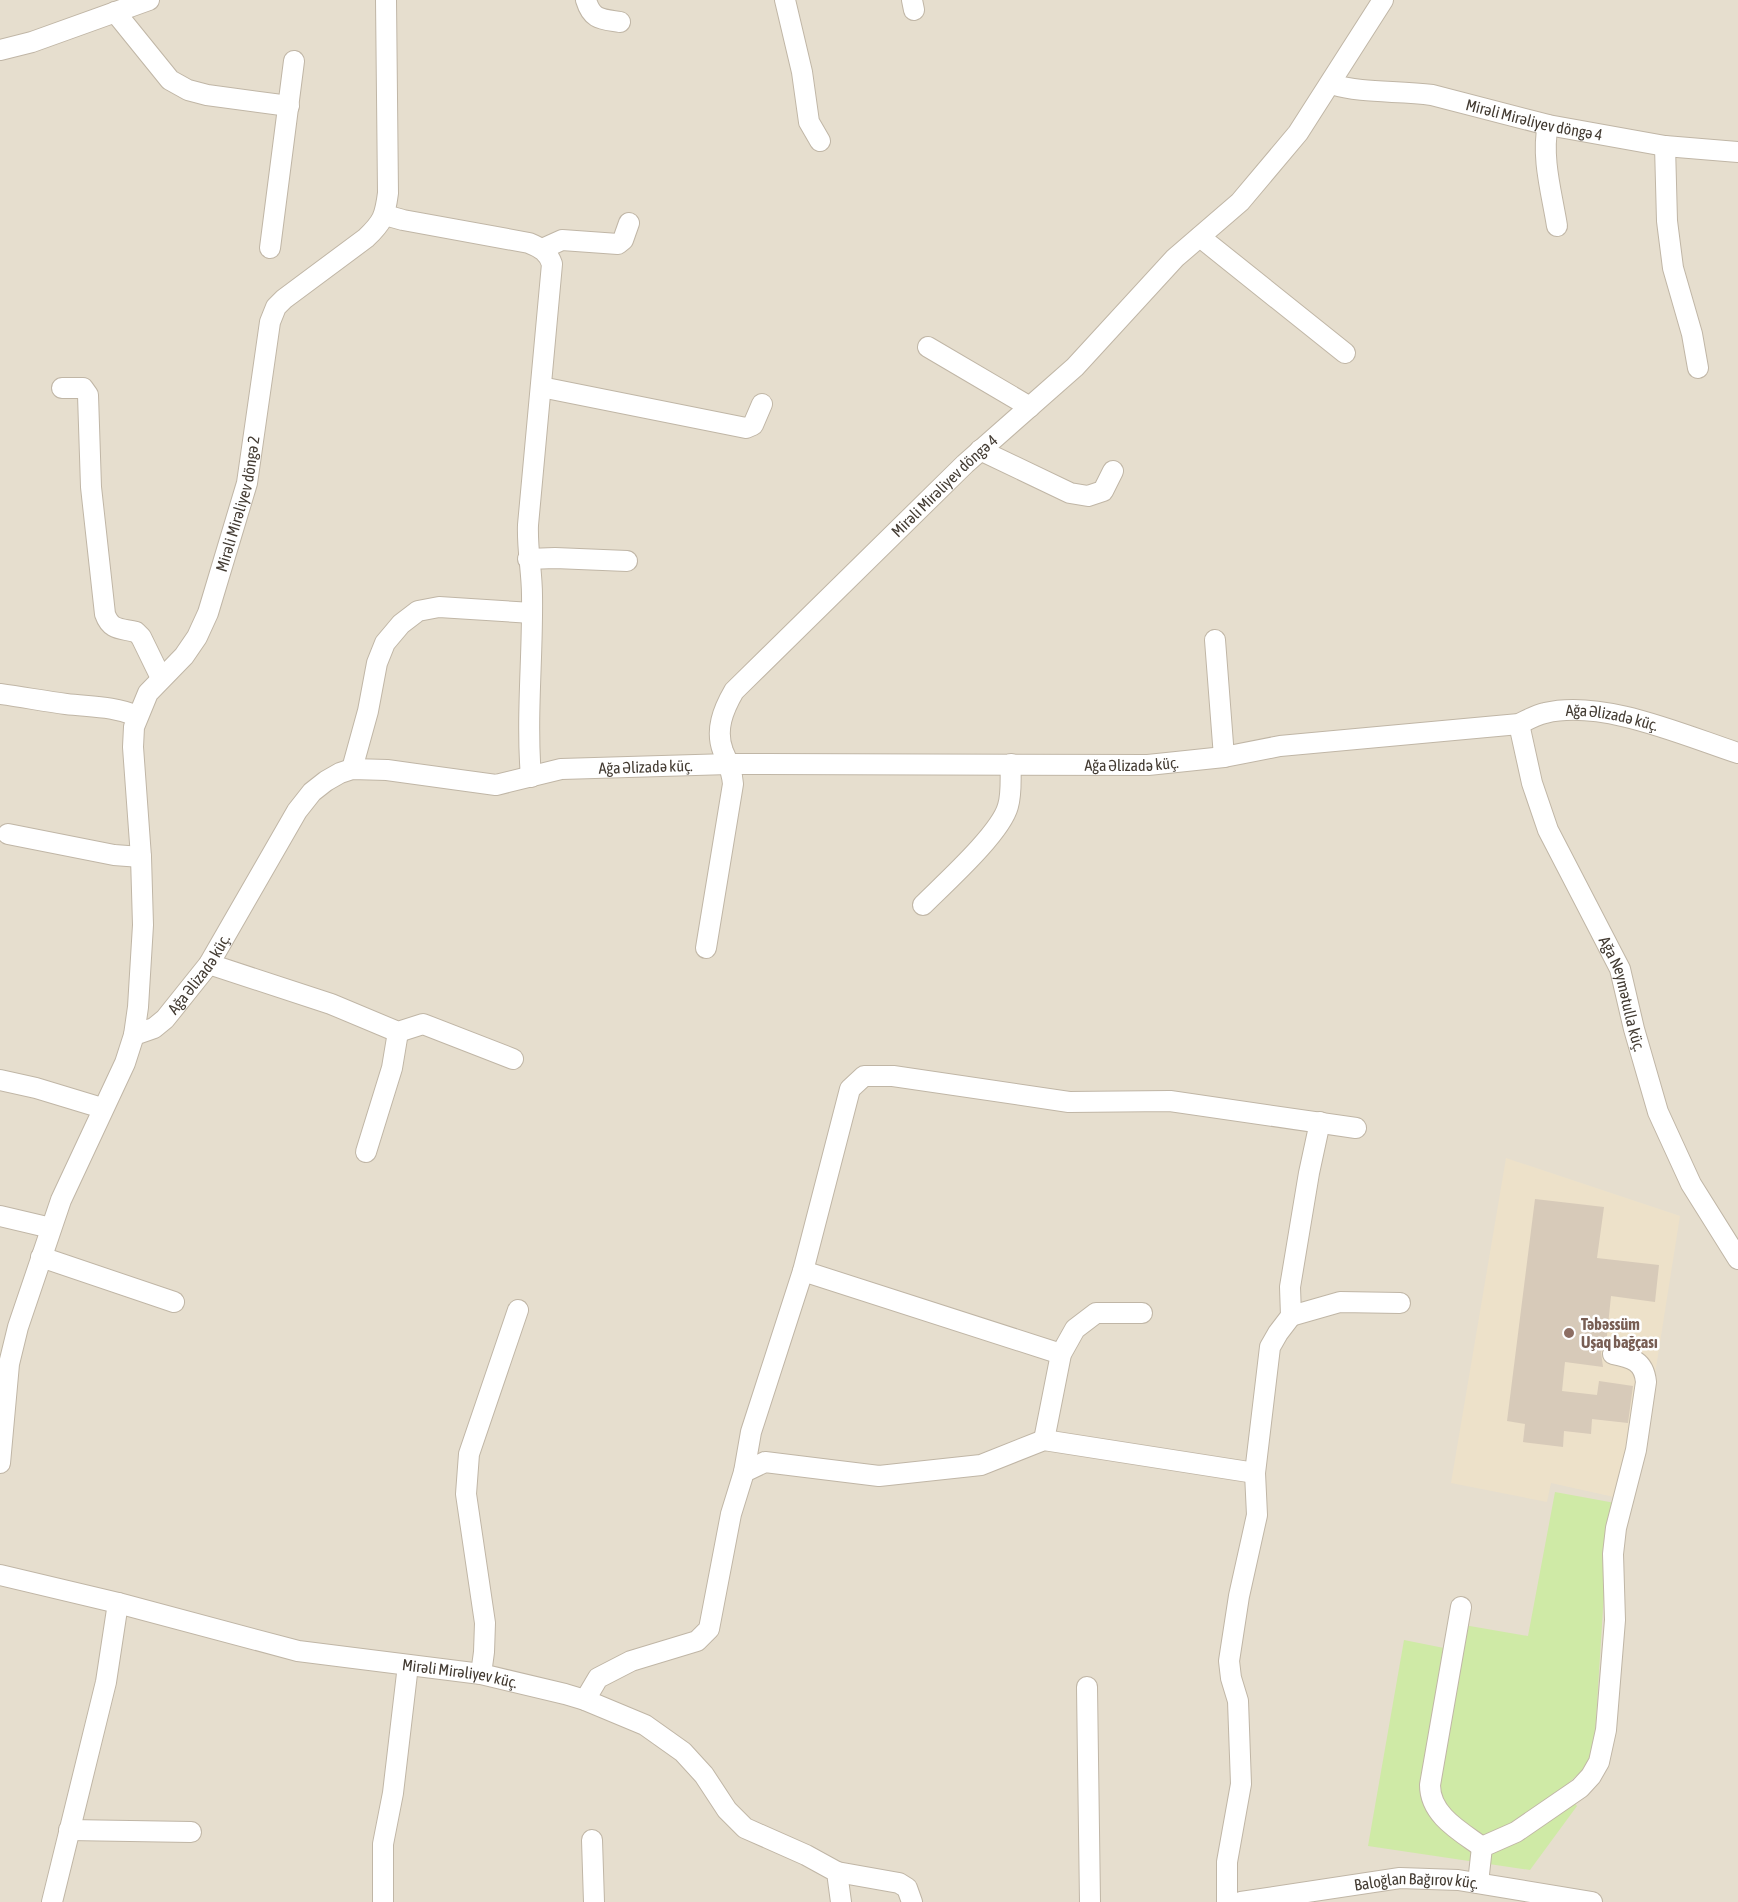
<svg xmlns="http://www.w3.org/2000/svg" width="1738" height="1902" font-family="'Asap Condensed',sans-serif">
<rect width="100%" height="100%" fill="#f2ece1"/>
<rect fill="#e6dece" x="0" y="0" width="1738" height="1902"/>
<polygon fill="#ede1c9" points="1506,1158 1680,1216 1643,1450 1632,1501 1551,1483 1547,1502 1451,1483"/>
<polygon fill="#cfeaa6" points="1555,1492 1615,1503 1607,1545 1594,1752 1586,1767 1562,1789 1577,1806 1530,1870 1368,1846 1404,1640 1459,1651 1464,1625 1528,1636"/>
<polygon fill="#d7cab9" points="1535,1199 1604,1207 1597,1258 1659,1265 1655,1302 1611,1296 1606,1345 1601,1352 1603,1367 1565,1362 1562,1391 1597,1395 1599,1381 1633,1386 1628,1423 1592,1419 1591,1434 1564,1431 1563,1447 1523,1442 1525,1424 1507,1421"/>
<g fill="none" stroke-linecap="round" stroke-linejoin="round">
<defs>
<g id="minor">
<path d="M586 0C592 20 601 19 620 22"/>
<polyline points="785,0 802,72 809,122 820,141"/>
<polyline points="912,0 914,10"/>
<polyline points="115,12 170,80 188,90 207,95 289,106"/>
<polyline points="0,50 32,42 149,0"/>
<path id="s1" d="M1331 84C1364 94 1398 90 1432 95L1548 125 1665 146 1738 152"/>
<path d="M1548 125C1541 157 1552 194 1557 226"/>
<polyline points="1665,146 1667,221 1673,268 1692,334 1698,368"/>
<path d="M385 215 403 220 529 243C541 248 548 252 552 264L528 525C527 549 532 572 532 595 533 655 526 717 531 777"/>
<polyline points="1200,237 1345,353"/>
<polyline points="270,248 294,61"/>
<polyline points="542,249 562,240 618,244 623,240 629,223"/>
<polyline points="928,347 1030,407"/>
<polyline points="541,387 746,428 753,425 762,404"/>
<path d="M62 388H83L88 395 91 487 105 614C111 631 121 628 136 632L141 637 161 678"/>
<polyline points="980,450 1070,493 1088,496 1103,491 1113,471"/>
<polyline points="528,559 555,558 627,561"/>
<polyline points="1215,640 1224,757"/>
<path d="M0 694C22 697 44 701 66 704 91 707 113 706 137 716"/>
<path id="s2" d="M1519 724 1532 783 1548 830 1620 969 1634 1029 1658 1112 1691 1184 1738 1259"/>
<polyline points="352,769 368,711 377,663 385,643 401,624 418,611 439,607 532,613"/>
<polyline points="8,834 114,855 141,857"/>
<path d="M923 905C945 883 1001 833 1008 806 1012 793 1010 777 1011 764"/>
<path id="s3" d="M706 948 733 784C732 771 728 763 723 751 715 730 723 710 734 691L965 464 1075 367 1175 258 1240 202 1298 133 1383 0"/>
<polyline points="209,964 331,1004 398,1032 423,1024 513,1059"/>
<path id="s4" d="M134 1035 138 1007 143 925 141 857 133 747 134 727 148 693 184 656 197 637 208 613 247 483 270 322 276 307 284 299 366 238C383 222 385 216 388 193L386 0"/>
<polyline points="0,1080 36,1088 102,1108"/>
<polyline points="366,1152 392,1068 398,1032"/>
<polyline points="0,1216 51,1228"/>
<polyline points="41,1257 174,1302"/>
<polyline points="803,1271 1061,1354"/>
<polyline points="1291,1316 1340,1302 1400,1303"/>
<polyline points="1044,1440 1061,1354 1075,1329 1096,1313 1142,1313"/>
<path id="s5" d="M0 1463 9 1364 18 1327 61 1200 125 1063 134 1035 154 1028 165 1019 209 964 297 811 312 792 326 781 340 773 352 769 387 770 496 785 561 769 729 764 1148 765 1224 757 1280 746 1519 724C1527 720 1536 715 1545 713 1602 699 1683 735 1738 753"/>
<polyline points="744,1472 751,1432 803,1271 850,1089 864,1076 893,1076 1069,1102 1170,1101 1356,1128"/>
<path id="s6" d="M0 1575 118 1603 298 1651 481 1674 565 1694 585 1700 645 1725 683 1752 704 1775 727 1810 745 1828 806 1855 837 1872 841 1902"/>
<path d="M1461 1607 1430 1785C1430 1815 1460 1831 1482 1847"/>
<polyline points="481,1674 484,1652 485,1623 466,1494 469,1454 518,1310"/>
<polyline points="1087,1687 1090,1902"/>
<polyline points="585,1700 598,1678 631,1661 697,1641 709,1629 731,1514 744,1472 765,1462 879,1476 981,1465 1044,1440 1255,1473"/>
<polyline points="69,1830 191,1832"/>
<polyline points="592,1840 594,1902"/>
<polyline points="837,1872 899,1883 907,1888 912,1902"/>
<path d="M1478 1883 1482 1847 1516 1832 1580 1788 1591 1776 1599 1762 1606 1730 1615 1620 1613 1554 1616 1528 1636 1450 1646 1382C1644 1361 1632 1358 1613 1354"/>
<polyline points="52,1902 106,1682 118,1603"/>
<polyline points="383,1902 383,1844 393,1793 408,1665"/>
<polyline points="1227,1902 1227,1862 1241,1784 1238,1701 1231,1678 1229,1661 1239,1596 1257,1515 1255,1473 1270,1347 1278,1333 1291,1316 1290,1287 1309,1173 1320,1122"/>
<path id="s7" d="M1241 1902 1400 1878 1458 1880 1592 1902"/>
</g>
</defs>
<use href="#minor" stroke="#c0b6a6" stroke-width="22"/>
<use href="#minor" stroke="#fff" stroke-width="20"/>
</g>
<circle fill="#8d6e63" stroke="#fff" stroke-width="2" cx="1569" cy="1333" r="6"/>
<g text-anchor="middle" dominant-baseline="central" stroke-width="5" stroke-linejoin="round" paint-order="stroke">
<g font-size="16" fill="#433b32" stroke="#fff">
<text stroke="none"><textPath href="#s1" startOffset="207">Mirəli Mirəliyev döngə 4</textPath></text>
<text stroke="none"><textPath href="#s3" startOffset="558">Mirəli Mirəliyev döngə 4</textPath></text>
<text stroke="none"><textPath href="#s4" startOffset="560">Mirəli Mirəliyev döngə 2</textPath></text>
<text stroke="none"><textPath href="#s5" startOffset="2074">Ağa Əlizadə küç.</textPath></text>
<text stroke="none"><textPath href="#s5" startOffset="1588">Ağa Əlizadə küç.</textPath></text>
<text stroke="none"><textPath href="#s5" startOffset="1102">Ağa Əlizadə küç.</textPath></text>
<text stroke="none"><textPath href="#s5" startOffset="544">Ağa Əlizadə küç.</textPath></text>
<text stroke="none"><textPath href="#s2" startOffset="291">Ağa Neymətulla küç.</textPath></text>
<text stroke="none"><textPath href="#s6" startOffset="471">Mirəli Mirəliyev küç.</textPath></text>
<text stroke="none"><textPath href="#s7" startOffset="177">Baloğlan Bağırov küç.</textPath></text>
</g>
<g font-size="16" font-weight="bold" fill="#785e54" stroke="#fff" text-anchor="start">
<text x="1581" y="1324">Təbəssüm<tspan x="1581" dy="18">Uşaq bağçası</tspan></text>
</g>
</g>
</svg>
